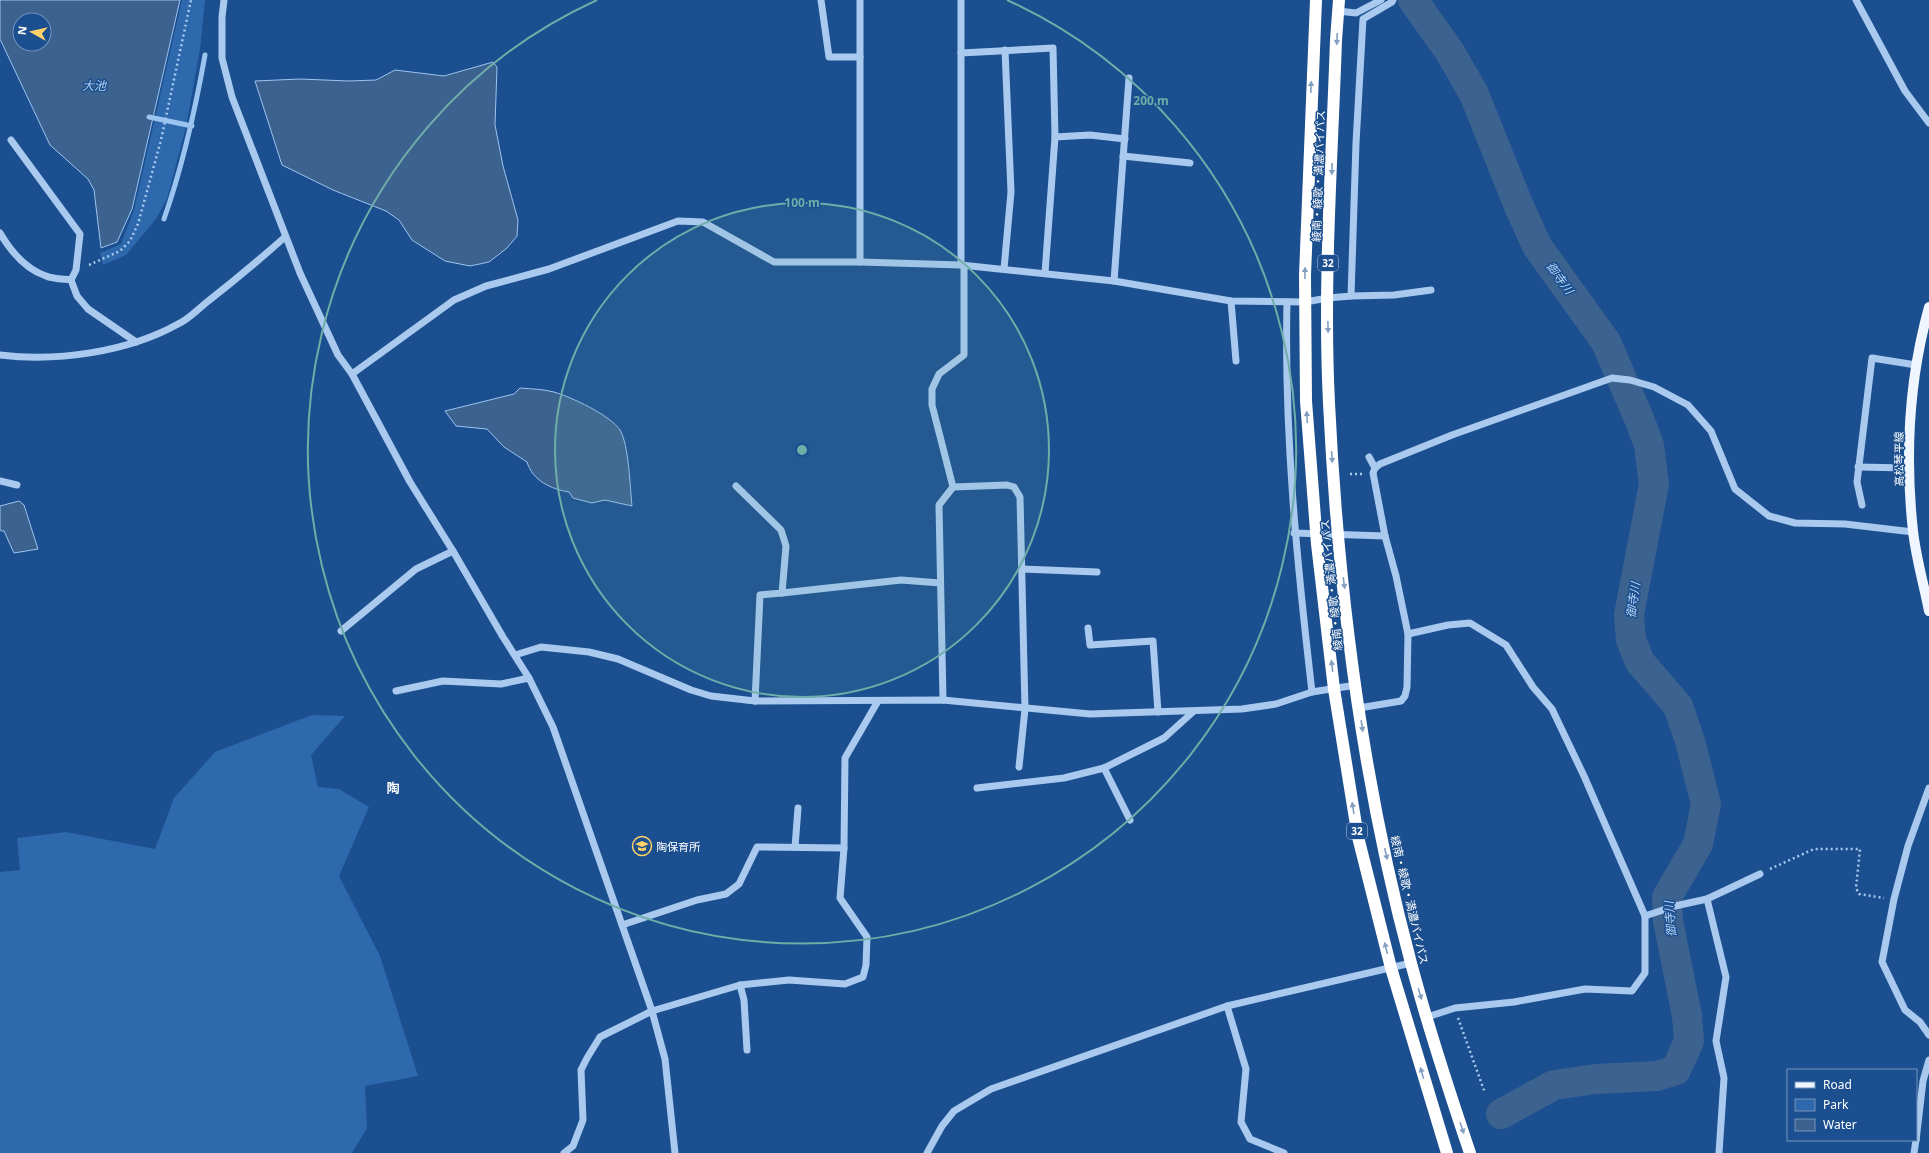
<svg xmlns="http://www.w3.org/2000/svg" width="1929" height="1153" font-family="'Noto Sans','Noto Sans JP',sans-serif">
<rect width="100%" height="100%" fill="#1b4f8f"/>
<g fill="#2e69ad">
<polygon points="182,0 205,0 200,49 186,127 167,199 156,219 126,255 103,265 100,253 121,244 134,210"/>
<polygon points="312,715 345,716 311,755 318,787 339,789 369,807 339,876 380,956 418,1076 365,1086 367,1128 352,1153 0,1153 0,872 20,870 17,838 66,832 155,849 174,798 215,752"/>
</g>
<g fill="#3c6290" stroke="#9cc4f0" fill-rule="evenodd">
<path d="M0 0H180L132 209 117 242 101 248 94 190 88 179 50 145 0 39ZM20 20H44V44H20Z"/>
<polygon points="493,62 497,67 495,125 503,166 518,220 517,236 507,248 489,262 470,266 445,261 412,240 399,220 386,211 333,190 282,165 255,81 300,79 349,81 376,80 395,70 444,76"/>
<path d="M520 388C531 389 543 389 554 392 571 397 610 415 620 430 629 445 630 488 632 506L605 500 592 503 573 498 569 492C551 489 533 481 527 462L504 447 487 429 456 426 445 411 514 394Z"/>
<polygon points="19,501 24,505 38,549 14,553 4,531 1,531 0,529 0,506"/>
</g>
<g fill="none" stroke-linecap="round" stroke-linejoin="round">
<g stroke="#9cc4f0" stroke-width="5">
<polyline points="149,117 192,126"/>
<path d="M164 219C183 165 195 111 205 55"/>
</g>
<polyline stroke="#3c6290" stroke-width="30" points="1413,0 1450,52 1474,94 1518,204 1537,246 1606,342 1640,421 1649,445 1654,484 1629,615 1631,640 1640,662 1678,706 1690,741 1706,804 1698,844 1667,897 1668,921 1687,1016 1689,1041 1676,1070 1657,1076 1596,1079 1554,1085 1501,1114"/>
<g stroke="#a9c9ee" stroke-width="2.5" stroke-dasharray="2 3" stroke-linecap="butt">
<polyline points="89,265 120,251 130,241 138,224 161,140 191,0"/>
<polyline points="1350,474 1362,474"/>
<polyline points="1770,869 1814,849 1860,849 1856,888 1859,894 1884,898"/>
<polyline points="1458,1018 1485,1093"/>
</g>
<g stroke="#a9c9ee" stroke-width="7">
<polyline points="224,0 222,17 222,58 232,97 300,273 338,355 352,374 410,482 453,551 503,637 529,678 553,727 652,1011 665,1059 675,1153"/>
<polyline points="821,0 829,57 860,57"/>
<polyline points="961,0 961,265"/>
<polyline points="1856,0 1905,91 1929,123"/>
<polyline points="1338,11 1356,13 1381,0"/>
<polyline points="961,53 1053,48 1055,137 1045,273"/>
<polyline points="1055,137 1090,135 1125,139"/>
<polyline points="11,140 80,234 76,270 71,280"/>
<polyline points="1123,156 1190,163"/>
<path d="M0 233C10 250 25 269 46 276 53 279 63 279 71 280L77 296 88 309 136 342"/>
<polyline points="860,262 860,0"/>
<polyline points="1004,269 1011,192 1005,50"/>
<polyline points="1114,281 1129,78"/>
<polyline points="1351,296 1394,295 1431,290"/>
<polyline points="1231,301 1236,361"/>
<path d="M1287 302C1284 433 1297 563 1312 692"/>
<path d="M0 355C57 362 128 352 178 324 189 319 198 309 207 302 234 281 259 260 285 237"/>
<polyline points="352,374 454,300 486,286 549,269 678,221 703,222 774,262 860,262 961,265 1114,281 1231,301 1305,302 1328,298 1351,296 1356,143 1363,19 1392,2 1393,0"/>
<polyline points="1369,457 1375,468"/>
<polyline points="1858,467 1908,468"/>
<polyline points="0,481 17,485"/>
<polyline points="736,486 781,530 786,546 782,593 760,595 755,701"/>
<polyline points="953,487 1007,485 1014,487 1020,497 1025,709 1019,767"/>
<polyline points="1862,505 1857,482 1872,358 1916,365"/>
<polyline points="1294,533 1385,536"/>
<polyline points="1022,569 1097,572"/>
<polyline points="782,593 901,580 940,583"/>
<polyline points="1088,628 1090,645 1153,641 1158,712"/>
<polyline points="341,631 416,569 453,551"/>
<polyline points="1408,634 1448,625 1470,623 1506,645 1533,687 1552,709 1584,776 1645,916 1675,906 1707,899 1760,874"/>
<polyline points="515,655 541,647 589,652 618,659 691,690 711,696 755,701 943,700 1090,714 1242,709 1276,704 1312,692 1356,685"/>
<polyline points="396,691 443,681 501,684 529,678"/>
<polyline points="943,700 939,505 953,487 932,405 932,389 939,374 964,355 964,266"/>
<polyline points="1359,708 1401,701 1405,696 1407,687 1408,634 1396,576 1385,536 1373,473 1375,468 1380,464 1452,435 1612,378 1630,380 1654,387 1688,405 1711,431 1735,489 1769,516 1795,523 1845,524 1913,532"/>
<polyline points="1104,768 1130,820"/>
<polyline points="977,788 1064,778 1104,768 1164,738 1194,711"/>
<polyline points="1929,788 1908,846 1894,899 1882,962 1905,1010 1920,1022 1929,1035"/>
<polyline points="795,847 798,808"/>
<polyline points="1707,899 1726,977 1716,1041 1724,1078 1719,1153"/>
<polyline points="622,925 697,900 726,894 739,884 757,847 844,848"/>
<polyline points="740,985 744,1000 747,1050"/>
<polyline points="1227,1006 1246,1069 1241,1122 1250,1139 1284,1153"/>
<polyline points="1427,1017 1455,1008 1514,1002 1585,989 1632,991 1645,973 1645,916"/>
<polyline points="1916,1140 1923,1081 1929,1060"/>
<polyline points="564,1153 573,1146 583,1120 581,1070 587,1058 600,1037 652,1011 740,985 789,980 845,984 863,977 866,965 867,937 840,898 844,848 845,758 878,701"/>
<polyline points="927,1153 942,1126 954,1111 991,1089 1227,1006 1411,963"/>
<polyline points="1914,1153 1916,1140"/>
</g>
<path stroke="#f0f6ff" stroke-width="10" d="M1929 307C1909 379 1905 457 1913 531 1916 558 1924 585 1929 611"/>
<g stroke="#fff" stroke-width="12">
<polyline points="1316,0 1305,275 1306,401 1317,544 1334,689 1358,837 1391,968 1447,1153"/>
<path d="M1339 0 1336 40C1332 160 1323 282 1329 403 1338 591 1362 781 1411 963 1428 1027 1449 1091 1470 1153"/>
</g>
</g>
<defs><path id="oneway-solid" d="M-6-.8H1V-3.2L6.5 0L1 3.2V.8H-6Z"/></defs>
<g fill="#829ec1">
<use href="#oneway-solid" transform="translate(1337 39) rotate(93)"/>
<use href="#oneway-solid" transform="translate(1311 87) rotate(-88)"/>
<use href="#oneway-solid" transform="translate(1332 169) rotate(92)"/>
<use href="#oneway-solid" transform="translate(1305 273) rotate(-89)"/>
<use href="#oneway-solid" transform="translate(1328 327) rotate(89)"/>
<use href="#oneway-solid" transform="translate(1307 417) rotate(-94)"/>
<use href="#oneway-solid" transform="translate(1332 457) rotate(86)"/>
<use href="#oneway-solid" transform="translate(1344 583) rotate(83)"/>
<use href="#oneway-solid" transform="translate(1332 666) rotate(-97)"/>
<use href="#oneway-solid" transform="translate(1362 726) rotate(81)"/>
<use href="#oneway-solid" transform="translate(1353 808) rotate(-99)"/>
<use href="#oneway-solid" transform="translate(1386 854) rotate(77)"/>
<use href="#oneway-solid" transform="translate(1386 948) rotate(-104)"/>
<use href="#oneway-solid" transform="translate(1420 994) rotate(73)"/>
<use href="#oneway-solid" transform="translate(1422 1073) rotate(-106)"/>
<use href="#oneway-solid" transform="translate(1462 1128) rotate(71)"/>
</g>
<circle cx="802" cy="450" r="247" fill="#6fada8" fill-opacity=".12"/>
<g fill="none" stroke="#6fada8" stroke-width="2">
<circle cx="802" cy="450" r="247"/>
<path d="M1007 0A494 494 0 1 1 597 0"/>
</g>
<defs>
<symbol id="school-ring" viewBox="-11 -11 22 22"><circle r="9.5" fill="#1b4f8f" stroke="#ffd166" stroke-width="1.5"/><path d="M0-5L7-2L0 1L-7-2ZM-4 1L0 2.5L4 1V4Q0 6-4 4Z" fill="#ffd166"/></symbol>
</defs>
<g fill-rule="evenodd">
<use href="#school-ring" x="631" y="835" width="22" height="22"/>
</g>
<g text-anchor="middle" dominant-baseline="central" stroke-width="3" stroke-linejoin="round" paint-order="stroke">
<g fill="#1b4f8f" stroke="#bbcadd" stroke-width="1">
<rect x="1318" y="255" width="20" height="16" rx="3"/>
<rect x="1347" y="823" width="20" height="16" rx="3"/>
</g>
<g font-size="10" font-weight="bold" fill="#fff">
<text x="1328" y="263">32</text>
<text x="1357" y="831">32</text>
</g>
<g font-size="11" fill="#fff" stroke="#1b4f8f">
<text transform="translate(1318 176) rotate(-88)">綾南・綾歌・満濃バイパス</text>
<text transform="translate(1898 459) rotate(-90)">高松琴平線</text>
<text transform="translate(1331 585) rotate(-96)">綾南・綾歌・満濃バイパス</text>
<text transform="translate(1410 900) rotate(77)">綾南・綾歌・満濃バイパス</text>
</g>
<g font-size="11" fill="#fff" stroke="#1b4f8f" text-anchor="start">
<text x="656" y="846">陶保育所</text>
</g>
<g font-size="12" font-style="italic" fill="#b5d3f5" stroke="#1b4f8f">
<text x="94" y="85">大池</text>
<text transform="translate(1560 278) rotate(54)">御寺川</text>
<text transform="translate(1633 600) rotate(-82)">御寺川</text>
<text transform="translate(1670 919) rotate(-95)">御寺川</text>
</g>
<g font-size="13" font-weight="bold" fill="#fff" stroke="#1b4f8f">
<text x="393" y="788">陶</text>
</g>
</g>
<circle cx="802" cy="450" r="6" fill="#6fada8" stroke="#1b4f8f" stroke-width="2"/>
<g font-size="12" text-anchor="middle" font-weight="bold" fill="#6fada8" stroke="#1b4f8f" stroke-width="3" stroke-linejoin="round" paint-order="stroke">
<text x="1151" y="105">200 m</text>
<text x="802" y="207">100 m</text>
</g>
<rect x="1787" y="1069" width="130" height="72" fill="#1b4f8f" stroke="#7695bc"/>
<rect x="1795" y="1082" width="20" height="6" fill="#f0f6ff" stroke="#7695bc"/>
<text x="1823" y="1089" font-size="12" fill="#ffffff">Road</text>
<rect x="1795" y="1099" width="20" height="12" fill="#2e69ad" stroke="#7695bc"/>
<text x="1823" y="1109" font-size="12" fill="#ffffff">Park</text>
<rect x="1795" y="1119" width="20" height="12" fill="#3c6290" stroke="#7695bc"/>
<text x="1823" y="1129" font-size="12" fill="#ffffff">Water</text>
<g transform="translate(32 32) rotate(278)"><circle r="19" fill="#1b4f8f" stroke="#7695bc"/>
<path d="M0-3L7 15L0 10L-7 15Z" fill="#ffd166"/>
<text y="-6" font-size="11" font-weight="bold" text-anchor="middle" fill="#ffffff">N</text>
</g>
</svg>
